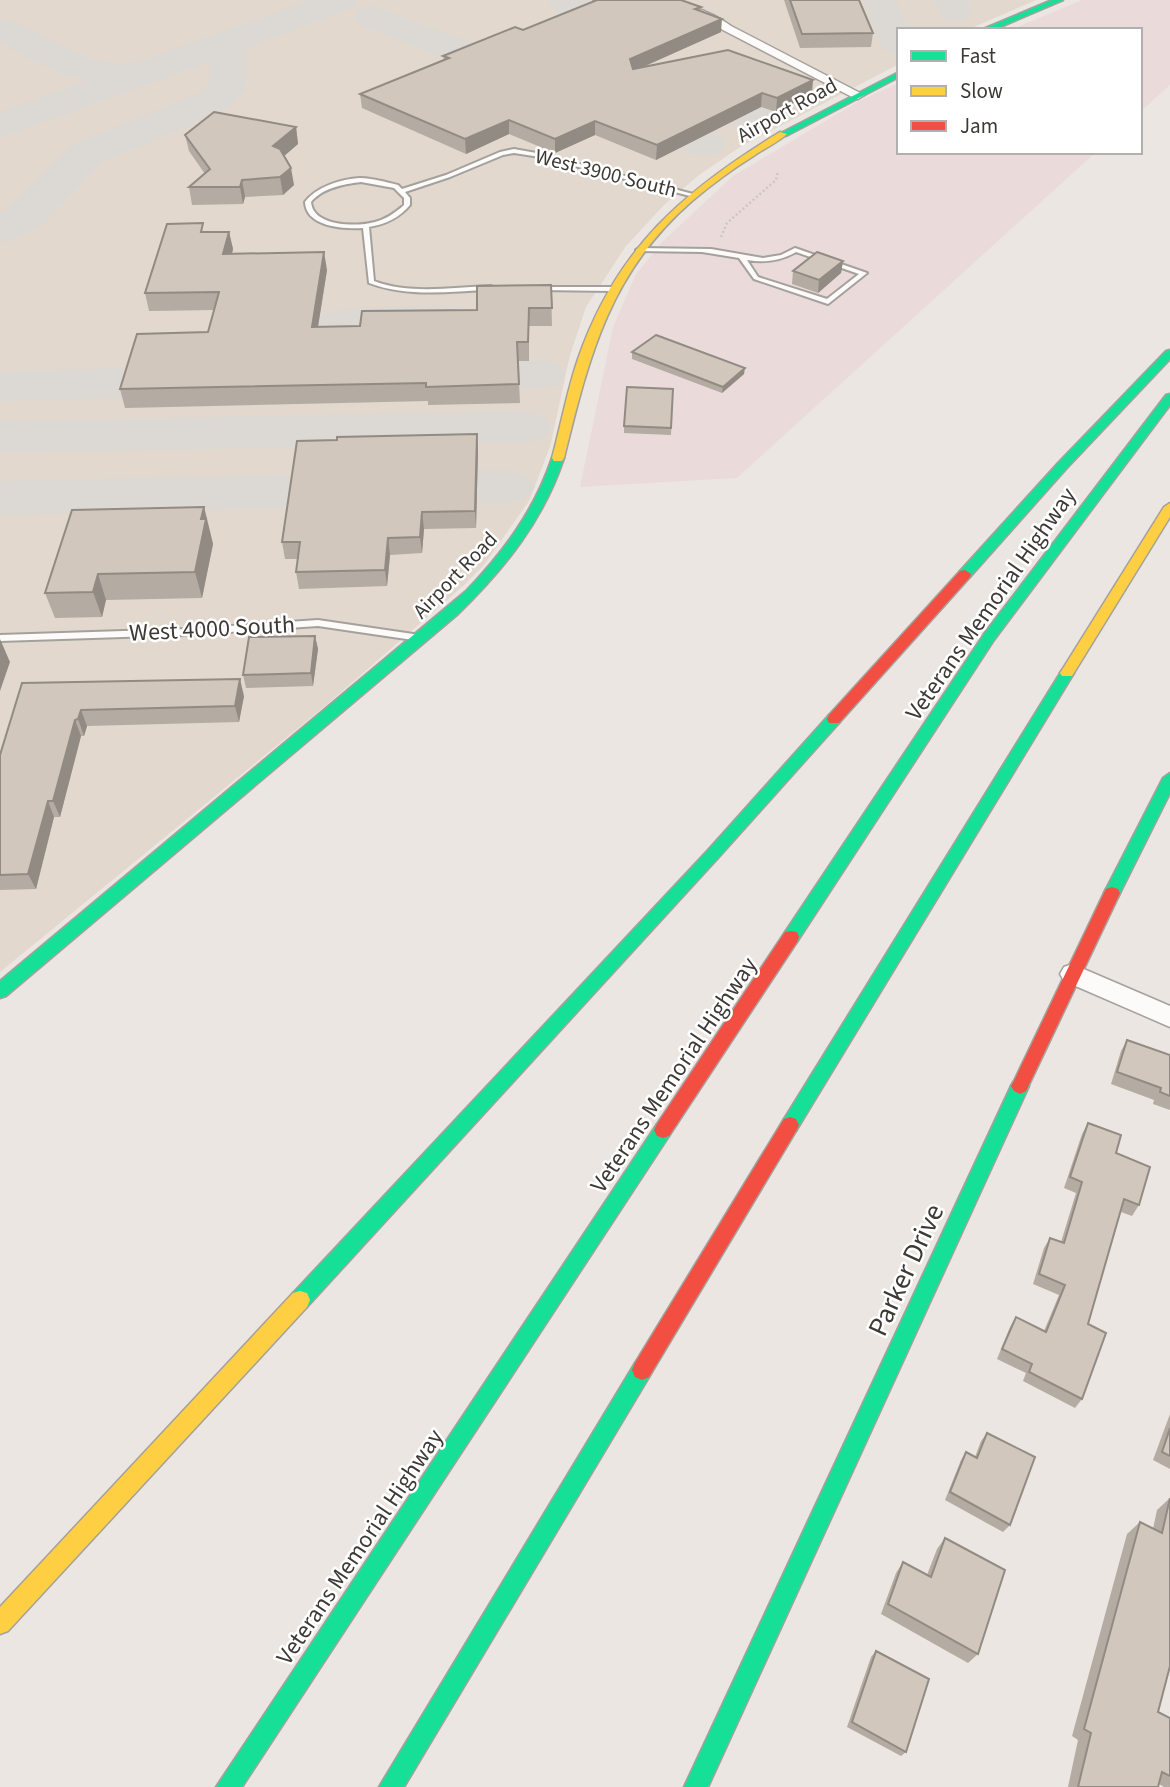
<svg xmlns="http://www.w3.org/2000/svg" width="1170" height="1787" font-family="'Source Sans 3',sans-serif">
<rect width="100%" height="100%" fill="#ebe6e1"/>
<polygon fill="#e2d8ce" points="0,0 1036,0 967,30 899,30 899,64 740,147 699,175 664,205 626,246 586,307 570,355 550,447 529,501 484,565 463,586 325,706 0,972"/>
<g fill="#eadbda">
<polygon points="1082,0 1170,0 1170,85 1140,112 1140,30 1010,30"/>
<polygon points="899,83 899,152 1096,152 737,478 580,487 613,327 636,274 663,241 733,176 861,100"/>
</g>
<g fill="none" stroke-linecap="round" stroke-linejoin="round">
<g fill="#dcd8d4" fill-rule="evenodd">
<path d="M310 0H360L355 7 250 47 247 50 246 88 230 108 103 162 40 226 16 239 0 243V212L8 208 73 144 202 92 208 86 210 62 0 138V112L86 81 56 72 0 43V18C48 30 85 71 138 62Z"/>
<polygon points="547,0 585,0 678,34 683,42 678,50 665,53 652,50 563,19"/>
<polygon points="862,0 896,0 910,30 899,30 899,54 884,51"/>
<polygon points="933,0 967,0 973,10 968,18 955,21 942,18"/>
<polygon points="372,6 475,44 499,50 719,135 725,144 719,153 705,156 691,153 473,66 449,60 359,25 354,17 359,9"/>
<polygon points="654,69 772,111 778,119 772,127 758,131 640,88 635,80 640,72"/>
<polygon points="449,305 466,309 473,319 466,329 449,333 351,336 311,347 235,348 218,343 211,333 218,323 235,318 311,317 351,308"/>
<polygon points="540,359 558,363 565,374 558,385 540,389 418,391 400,387 393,376 400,365 418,361"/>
<polygon points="220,366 238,370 245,381 238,392 220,396 0,401 0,371"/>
<polygon points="525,411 544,416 551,427 544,438 525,443 0,453 0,421"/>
<polygon points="507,470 526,475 535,487 526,499 507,504 0,515 0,481"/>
</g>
<defs>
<g id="lane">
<path d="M514 149 542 154 693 194 690 196 540 157 514 153 503 155 450 177 405 192 410 198V205C399 218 386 224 369 227L374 281C411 295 453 287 491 286L494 288 491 290C450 291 408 298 369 283L363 228C343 229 306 227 305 202 316 187 341 179 360 178 372 178 386 182 398 185L402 189 446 175 500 152ZM361 182 394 188 404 198V205C395 213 386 219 375 222 357 227 313 227 311 202 322 188 344 184 361 182Z"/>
<path d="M639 248 711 249 763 258 781 255 795 248 867 273 828 304 754 279 739 258 702 252 637 251 636 250ZM796 252 859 274 827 299 758 277 747 260C765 263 780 261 796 252Z"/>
<polygon points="536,287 612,287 615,289 612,291 538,290 535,288"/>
<polygon points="318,620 420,635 424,638 420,641 318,626 185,635 0,641 0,635 185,629"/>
</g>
<g id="street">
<path d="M651 0C679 0 709 10 731 26L864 95 858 99 854 98 723 30 709 20Z"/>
<polygon points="1072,964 1170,1006 1170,1027 1064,981 1060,974 1064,967"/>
</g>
<g id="fast">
<polygon points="1052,0 1063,0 993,30 981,30"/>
<polygon points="899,72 899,77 786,136 779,134"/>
<polygon points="1170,350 1170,359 1066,469 970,577 960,577 960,571 1058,463 1166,351"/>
<polygon points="1170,394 1170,405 994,640 797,942 785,942 783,937 785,932 984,634 1166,395"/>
<path d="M558 454 564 458C543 521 505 568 458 614L6 996 0 998V981L466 591C504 551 534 511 552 458Z"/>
<polygon points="1067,668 1074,673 796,1131 790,1133 784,1131 781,1125 784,1119 1062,670"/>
<polygon points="834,714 839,715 841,719 839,723 718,858 307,1307 300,1309 293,1307 290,1300 293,1293 708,850 829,715"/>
<polygon points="1170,773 1170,793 1118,897 1106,897 1104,893 1163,778"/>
<polygon points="1020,1078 1026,1081 1029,1086 708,1787 684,1787 1011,1086 1014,1081"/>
<polygon points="663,1122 669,1124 672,1130 669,1136 242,1787 216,1787 657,1124"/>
<polygon points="642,1360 649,1363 652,1370 649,1377 404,1787 379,1787 635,1363"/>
</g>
<g id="slow">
<path d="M780 132 787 134C777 143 763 149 752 157 731 170 711 185 692 201 609 273 589 357 564 458L562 461H554L552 458C561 425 567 391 578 359 616 249 683 191 780 132Z"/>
<polygon points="1170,503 1170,517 1072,676 1062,676 1060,673 1062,670 1164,507"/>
<polygon points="300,1291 307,1293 310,1300 307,1307 8,1631 0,1634 0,1607 293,1293"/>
</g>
<g id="jam">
<polygon points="965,570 971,574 970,577 839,723 829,723 827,719 829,715 960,571"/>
<polygon points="1112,887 1118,889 1120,893 1026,1091 1020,1094 1014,1091 1011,1086 1014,1081 1104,893 1106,889"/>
<polygon points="791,931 797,932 799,937 797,942 669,1136 663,1138 657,1136 654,1130 657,1124 785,932"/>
<polygon points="790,1117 796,1119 799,1125 796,1131 649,1377 642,1380 635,1377 632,1370 635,1363 784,1119"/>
</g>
</defs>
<use href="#lane" stroke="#a4a19d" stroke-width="4"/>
<use href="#street" stroke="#a4a19d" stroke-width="3"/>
<use href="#fast" stroke="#a4a19d" stroke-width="3"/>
<use href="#slow" stroke="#a4a19d" stroke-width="3"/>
<use href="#jam" stroke="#a4a19d" stroke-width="3"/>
<polyline stroke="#c9c7c5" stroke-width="2.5" stroke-dasharray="2 2.5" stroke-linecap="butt" points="721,237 727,223 776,180 778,171"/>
<use href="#lane" fill="#fcfbfa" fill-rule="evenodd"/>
<use href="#street" fill="#fcfbfa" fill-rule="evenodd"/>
<use href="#fast" fill="#16e098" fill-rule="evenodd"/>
<use href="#slow" fill="#ffcf43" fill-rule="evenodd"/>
<use href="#jam" fill="#f24e42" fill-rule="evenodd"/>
</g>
<g fill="#b4aba2">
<polygon points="592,0 681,0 701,7 701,12 721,32 641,68 812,94 776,112 761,107 656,160 595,135 555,153 509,134 466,154 362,108 360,94 444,60 443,56 523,30 592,2"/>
<polygon points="784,0 859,0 873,33 871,47 800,48"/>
<polygon points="296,127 298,144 284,156 294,185 283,195 245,197 243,204 192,205 189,187 205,174 189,151 185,135"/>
<polygon points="205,232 229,232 233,249 232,254 327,270 318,327 360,326 477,310 551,285 552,326 529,326 529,361 518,361 520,403 428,405 428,401 125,408 120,389 208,332 214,310 149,311 145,293"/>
<polygon points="843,261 841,273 818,293 792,284 793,271"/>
<polygon points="632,352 744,374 722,393 632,359"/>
<polygon points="673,389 671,435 624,433 624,426"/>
<polygon points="477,434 478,451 476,528 424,529 422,553 390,555 387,586 299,589 296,572 298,559 285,559 282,542 337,440"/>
<polygon points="204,507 213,544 202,598 106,600 102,617 55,618 45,593"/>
<polygon points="315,636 318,649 313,686 246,688 243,675"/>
<polygon points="22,683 244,696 239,722 87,726 84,736 81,736 60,817 54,817 36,889 0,890 0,755"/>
<polygon points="1127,1040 1170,1055 1170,1110 1153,1104 1154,1100 1111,1084 1121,1051"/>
<polygon points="1088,1123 1116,1153 1139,1205 1132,1216 1121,1212 1088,1324 1082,1399 1075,1408 1023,1381 1026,1373 997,1359 1010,1327 1016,1317 1044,1331 1059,1295 1033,1284 1044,1248 1050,1238 1061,1242 1076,1193 1064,1188 1082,1134"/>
<polygon points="1170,1414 1170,1469 1153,1460"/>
<polygon points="987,1433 1010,1525 1003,1532 945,1500 961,1460 966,1452 975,1457 981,1441"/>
<polygon points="1170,1498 1158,1712 1170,1718 1170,1787 1164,1787 1159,1784 1158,1787 1068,1787 1078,1740 1072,1736 1127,1534 1140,1522 1153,1529 1157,1510"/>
<polygon points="945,1538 978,1654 968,1663 881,1614 896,1573 903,1562 927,1575 937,1549"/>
<polygon points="876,1651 906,1752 901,1756 847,1727 871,1657"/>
</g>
<g fill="#928b84">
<polygon points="722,19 721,32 629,73 630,59"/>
<polygon points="813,80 812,94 776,112 777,98"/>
<polygon points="762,93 761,107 656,160 657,145"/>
<polygon points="509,120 509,134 466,154 465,139"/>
<polygon points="595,121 595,135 555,153 555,139"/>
<polygon points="296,127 298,144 276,163 273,146"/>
<polygon points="291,168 294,185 283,195 280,177"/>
<polygon points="242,180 245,197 243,204 240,187"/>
<polygon points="229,232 233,249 227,272 223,254"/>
<polygon points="324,252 327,270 315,345 312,327"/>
<polygon points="843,261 841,273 818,293 819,280"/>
<polygon points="745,368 744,374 722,393 723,387"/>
<polygon points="477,434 478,451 476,528 475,511"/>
<polygon points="204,507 213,544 202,598 195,572 201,519"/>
<polygon points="422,512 424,529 422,553 420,537"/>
<polygon points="388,538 390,555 387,586 385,570"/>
<polygon points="98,574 106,600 102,617 93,592"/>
<polygon points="315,636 318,649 313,686 311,673"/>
<polygon points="0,639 10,662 0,691"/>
<polygon points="240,679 244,696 239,722 235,706"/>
<polygon points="81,710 87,726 84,736 78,719"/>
<polygon points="75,720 81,736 60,817 53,801"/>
<polygon points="48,801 54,817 36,889 28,874"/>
</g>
<g fill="#d1c7bc" stroke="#928b84" stroke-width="2">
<polygon points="597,0 681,0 701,7 695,9 722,19 630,59 633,69 728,50 813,80 777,98 762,93 657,145 595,121 555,139 509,120 465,139 360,94 449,58 443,56 515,27 523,30"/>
<polygon points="790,0 859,0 873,33 802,34"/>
<polygon points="214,112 296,127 273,146 280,149 291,168 280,177 242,180 240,187 189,187 210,169 185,135"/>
<polygon points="203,223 201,232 229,232 223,254 324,252 312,327 360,326 362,311 477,310 477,286 551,285 552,308 529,308 528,342 517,342 519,384 426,387 426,383 120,389 137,334 208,332 219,292 145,293 167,224"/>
<polygon points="817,252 843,261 819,280 793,271"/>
<polygon points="656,335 745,368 723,387 632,352"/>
<polygon points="627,387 673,389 671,428 624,426"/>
<polygon points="477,434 475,511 422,512 420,537 388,538 385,570 296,572 300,542 282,542 297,441 337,440 337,437"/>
<polygon points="204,507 201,519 206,519 195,572 98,574 93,592 45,593 72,510"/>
<polygon points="315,636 311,673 243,675 249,637"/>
<polygon points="240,679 235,706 81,710 78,719 75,720 53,801 48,801 28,874 0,875 0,755 22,683"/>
<polygon points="1127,1040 1170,1055 1170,1096 1160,1092 1161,1088 1117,1072"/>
<polygon points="1088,1123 1121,1135 1116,1153 1150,1167 1139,1205 1124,1199 1088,1324 1106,1333 1082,1399 1029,1372 1032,1364 1002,1349 1016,1317 1046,1332 1065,1285 1039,1274 1050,1238 1064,1243 1082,1182 1070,1177"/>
<polygon points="1170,1428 1170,1456 1162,1452"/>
<polygon points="987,1433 1035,1457 1010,1525 950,1492 966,1452 977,1458"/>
<polygon points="1170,1498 1170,1666 1158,1712 1170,1718 1170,1776 1162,1772 1158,1787 1078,1787 1091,1733 1084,1729 1140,1522 1162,1533"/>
<polygon points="945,1538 1005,1570 978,1654 888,1604 903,1562 931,1577"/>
<polygon points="876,1651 929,1679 906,1752 852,1722"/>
</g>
<g text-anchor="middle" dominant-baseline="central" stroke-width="5" stroke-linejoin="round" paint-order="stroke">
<g font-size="21" fill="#3d3a36" stroke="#fff">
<text transform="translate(787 110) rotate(-29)">Airport Road</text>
<text transform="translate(606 173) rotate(14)">West 3900 South</text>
<text transform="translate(455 575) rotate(-46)">Airport Road</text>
</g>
<g font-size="24" fill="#3d3a36" stroke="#fff">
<text transform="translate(991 604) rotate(-55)">Veterans Memorial Highway</text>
<text transform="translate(212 629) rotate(-3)">West 4000 South</text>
<text transform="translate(674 1075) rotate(-56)">Veterans Memorial Highway</text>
<text transform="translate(360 1547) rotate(-56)">Veterans Memorial Highway</text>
</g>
<g font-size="28" fill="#3d3a36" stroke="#fff">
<text transform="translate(906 1270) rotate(-65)">Parker Drive</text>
</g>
</g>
<rect x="897" y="28" width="245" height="126" fill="#ffffff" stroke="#b1b0af" stroke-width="2"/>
<rect x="911" y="51" width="35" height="10" fill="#16e098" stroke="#b1b0af" stroke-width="2"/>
<text x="960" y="63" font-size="21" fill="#3d3a36">Fast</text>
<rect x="911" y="86" width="35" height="10" fill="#ffcf43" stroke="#b1b0af" stroke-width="2"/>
<text x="960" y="98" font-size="21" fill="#3d3a36">Slow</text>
<rect x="911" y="121" width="35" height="10" fill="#f24e42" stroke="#b1b0af" stroke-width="2"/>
<text x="960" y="133" font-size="21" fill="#3d3a36">Jam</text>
</svg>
